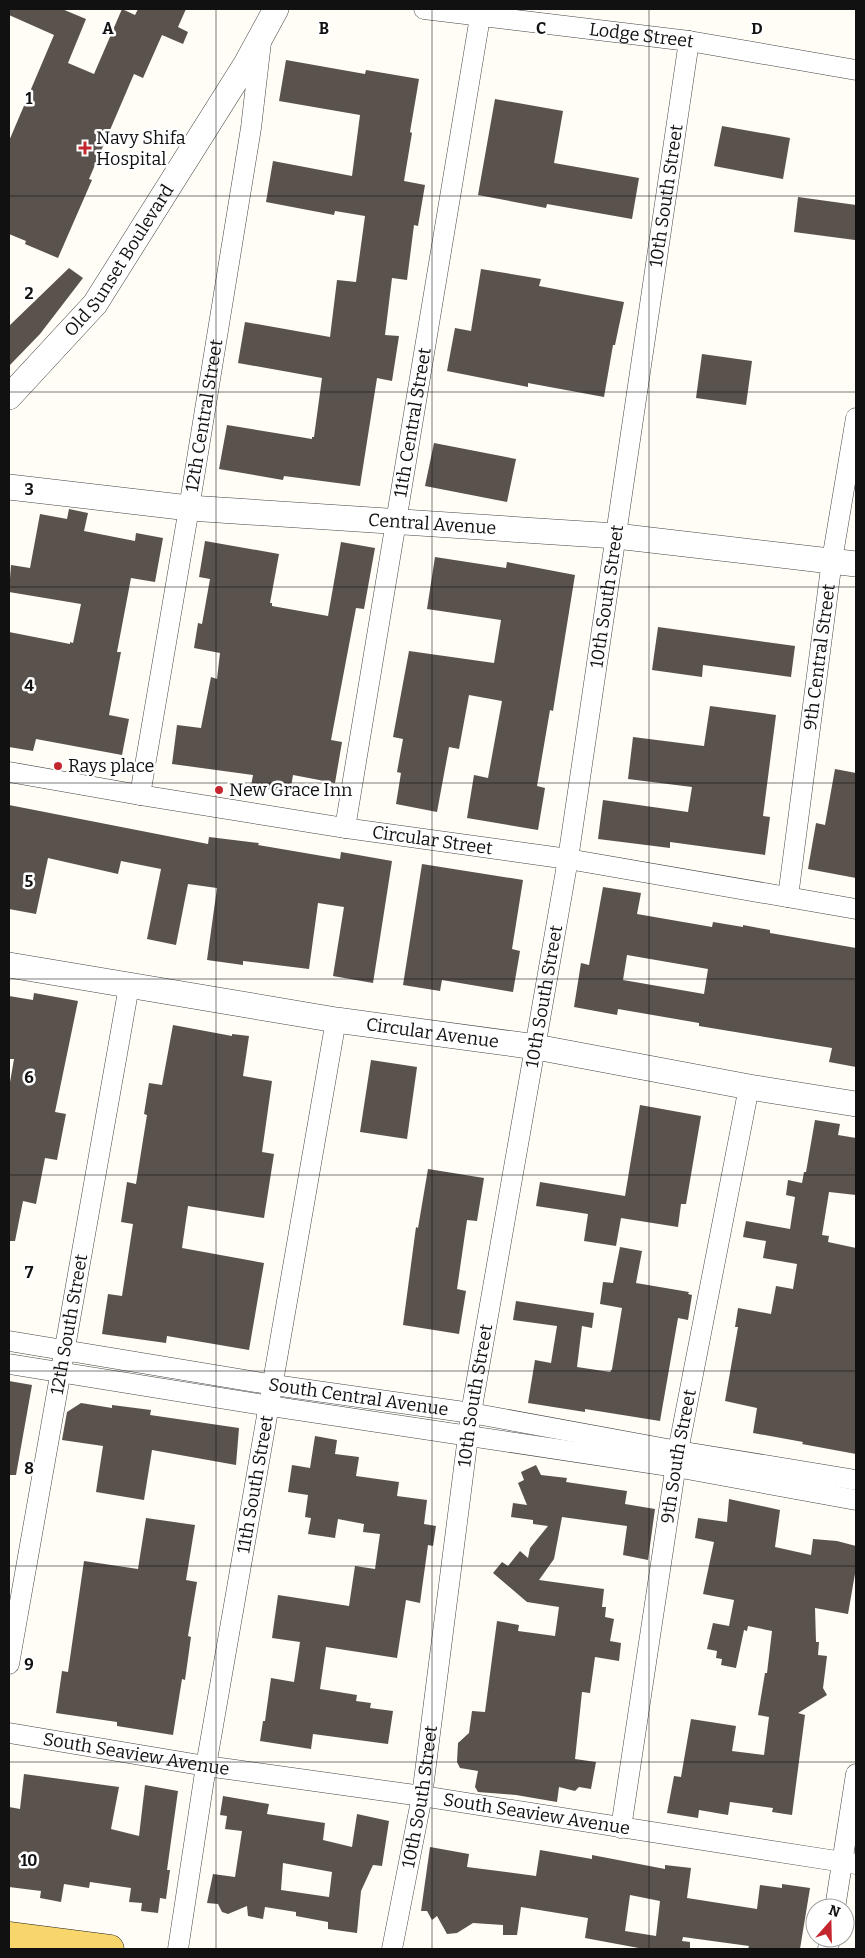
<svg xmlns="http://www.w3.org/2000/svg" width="865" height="1958" font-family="Bitter,serif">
<rect width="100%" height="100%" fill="#fffdf5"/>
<g fill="#5a524d" fill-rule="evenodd">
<polygon points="9,9 62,9 86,19 68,63 94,74 122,9 135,15 138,9 186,9 178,27 188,32 183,44 162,35 143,78 134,74 89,179 92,180 58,258 25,244 26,241 9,234 9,141 54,35 9,15"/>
<polygon points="286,60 365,74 366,70 419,79 410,132 412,133 404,181 425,185 418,226 414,225 407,280 392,278 385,335 399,336 392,381 377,378 360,486 284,476 283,480 219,469 227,425 312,439 312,437 314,437 322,378 238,363 245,322 330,337 337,280 356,282 365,216 335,211 334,215 266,202 273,161 352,176 360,115 279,101"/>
<polygon points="495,99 563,111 554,163 639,178 632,219 547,204 546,208 478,195"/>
<polygon points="722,126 790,138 783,179 714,166"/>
<polygon points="798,197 856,205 855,240 794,232"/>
<polygon points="69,268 83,278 40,334 9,366 9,326"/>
<polygon points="481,269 541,279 539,286 624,302 615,345 613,345 604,397 528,383 528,387 447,371 455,328 471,331"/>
<polygon points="702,354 752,361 746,405 696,398"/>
<polygon points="434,443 516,459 507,502 425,486"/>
<polygon points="69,509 88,513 84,531 135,541 136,533 163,538 155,582 131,578 117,652 121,652 109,715 129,719 122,755 36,739 33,751 9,747 9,632 70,644 70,642 73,643 81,604 9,592 11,565 30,568 40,514 67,519"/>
<polygon points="205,541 279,554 270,603 272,603 272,606 328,616 341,542 375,548 364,609 356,608 331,740 342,742 335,783 293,775 290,793 251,786 253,775 172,764 177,725 201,728 211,677 217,679 220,653 194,648 198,623 202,624 210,579 199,577"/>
<polygon points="435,557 506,568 507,562 575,575 553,711 550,710 537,786 545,788 538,830 467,818 474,775 488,778 502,701 469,695 459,749 449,747 437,812 396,804 401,773 397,772 403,739 393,737 409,651 494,663 501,620 427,609"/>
<polygon points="658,627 795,646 791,677 703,665 702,677 652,670"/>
<polygon points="710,706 776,715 763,816 770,817 765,855 670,842 670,848 598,839 603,800 688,812 692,787 628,779 633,737 704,746"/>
<polygon points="835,769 856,773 856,878 808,869 816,823 825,825"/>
<polygon points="9,805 208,844 209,837 259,843 258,845 340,859 341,852 392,861 373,983 333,976 344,907 318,903 309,969 243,961 243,965 207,960 217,888 188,884 176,945 147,939 161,869 121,861 118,874 48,858 36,914 9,909"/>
<polygon points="422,864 523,880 512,949 520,951 513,992 442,980 440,991 403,985"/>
<path d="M603 887 641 893 637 914 712 927 713 922 743 927V925L770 930V933L856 948V1067L829 1062 832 1048 699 1026V1023L618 1009 617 1015 574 1007 581 963 589 965ZM627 955 708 969 704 994 623 980Z"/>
<polygon points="34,993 78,1001 55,1112 66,1114 57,1160 45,1158 36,1204 23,1201 15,1241 9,1241 9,1088 14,1059 9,1059 9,996 33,1000"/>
<polygon points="173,1025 232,1036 232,1034 249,1036 243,1076 272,1081 262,1152 274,1154 264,1218 188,1206 182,1248 264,1263 249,1350 167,1336 166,1343 102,1334 108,1294 122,1296 133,1224 121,1222 127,1182 136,1184 147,1115 144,1114 149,1083 162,1085"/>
<polygon points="371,1060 417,1067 407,1139 360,1132"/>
<polygon points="640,1105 701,1116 686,1204 681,1204 678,1227 621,1218 616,1246 584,1241 588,1214 536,1206 540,1182 625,1196"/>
<polygon points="815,1120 840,1124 838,1135 856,1138 856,1195 829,1192 822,1235 829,1236 828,1242 856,1248 856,1454 802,1444 803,1442 753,1433 757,1408 725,1401 738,1327 735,1327 738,1308 771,1314 776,1286 793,1289 797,1264 763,1258 766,1241 743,1237 746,1221 790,1229 795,1197 786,1195 788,1180 802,1183 804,1172 806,1172"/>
<polygon points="428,1169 484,1178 477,1221 467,1220 457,1289 466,1291 459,1334 403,1325 416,1227 418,1228"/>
<polygon points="620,1247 642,1251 636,1283 689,1292 688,1294 692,1295 688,1320 678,1318 660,1421 585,1409 585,1412 528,1403 535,1360 551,1363 557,1326 513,1320 516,1301 594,1313 592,1328 582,1326 577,1367 610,1372 612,1369 622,1308 600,1304 603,1282 613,1283"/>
<polygon points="9,1381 32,1385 16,1475 9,1475"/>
<polygon points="81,1403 112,1408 112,1405 151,1410 150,1415 239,1428 236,1465 152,1450 144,1500 96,1492 103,1446 62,1440 67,1412"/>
<polygon points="315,1436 337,1440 335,1454 359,1457 356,1476 399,1482 397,1496 427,1500 424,1524 436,1526 433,1546 428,1545 420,1603 406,1600 397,1658 326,1647 320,1689 357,1695 356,1701 371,1703 370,1708 393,1711 388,1744 313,1734 311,1749 260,1741 263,1721 265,1721 271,1678 294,1682 300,1642 272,1638 278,1595 349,1606 355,1566 375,1569 380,1534 363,1532 364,1524 338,1519 335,1538 308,1534 311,1518 305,1517 308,1495 288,1492 292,1465 310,1468"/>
<polygon points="536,1465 541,1475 567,1478 566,1482 627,1491 625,1504 655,1509 648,1560 623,1555 627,1526 562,1517 554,1559 539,1580 604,1589 602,1607 606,1607 605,1617 614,1619 610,1641 621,1643 619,1661 595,1657 590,1693 582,1692 575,1759 596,1762 591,1789 579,1787 575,1791 559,1787 557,1802 516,1795 478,1792 475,1787 478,1771 460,1768 457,1762 458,1743 469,1733 472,1711 485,1712 497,1621 519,1625 518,1631 555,1636 559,1607 527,1602 493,1573 502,1562 508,1566 520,1551 528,1558 530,1548 548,1526 533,1524 533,1520 511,1517 513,1503 527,1505 518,1483 524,1480 521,1472"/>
<polygon points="729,1499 780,1510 775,1547 811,1555 813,1539 837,1541 856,1546 856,1568 848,1614 815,1608 816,1642 819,1642 818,1655 827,1656 823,1688 827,1695 798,1713 805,1715 792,1815 772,1812 773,1808 730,1802 728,1815 699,1810 698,1818 667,1813 674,1776 681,1777 691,1719 736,1726 732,1751 764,1755 769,1717 758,1715 765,1673 767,1673 772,1631 748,1626 747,1631 744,1630 736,1668 721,1665 722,1659 716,1658 717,1651 707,1649 713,1623 729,1626 734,1600 703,1594 714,1542 695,1538 698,1518 727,1522"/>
<polygon points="146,1518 195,1525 186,1580 197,1582 188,1636 191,1637 185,1680 182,1679 173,1735 117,1726 117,1722 56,1713 62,1671 68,1672 84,1561 138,1569"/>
<polygon points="24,1774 119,1787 111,1829 139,1836 145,1785 178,1791 167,1870 170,1870 166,1899 160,1898 158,1913 141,1911 142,1903 129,1902 131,1888 90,1882 89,1888 64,1884 61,1902 40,1898 41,1891 9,1887 9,1807 20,1809"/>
<path d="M223 1796 269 1804 267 1814 325 1823 323 1840 352 1847 357 1814 389 1821 382 1866 373 1865 361 1891 357 1933 328 1929V1922L296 1916V1912L265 1907 263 1919 248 1916 247 1906 228 1914 222 1912 218 1904 207 1903 213 1874 235 1877 242 1831 225 1829 227 1816 220 1815ZM283 1863 332 1872 329 1897 281 1890Z"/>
<path d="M430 1847 469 1854 467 1867 536 1876 540 1850 592 1859V1855L665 1869V1865L691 1868 687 1898 757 1909 760 1885 782 1888V1884L810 1888 800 1949H748L749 1946 683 1937 682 1941 690 1942V1949H644L585 1938 588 1918 521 1907 517 1935H503V1925L473 1923 457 1933 447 1934 437 1916 432 1920 427 1911H421ZM630 1895 660 1901 656 1936 625 1931Z"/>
</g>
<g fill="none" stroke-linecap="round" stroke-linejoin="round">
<defs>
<g id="minor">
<path id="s1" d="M424 9 689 41 856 70"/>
<path id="s2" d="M9 772 140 795 345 828 568 859 856 909"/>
<path id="s3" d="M140 795 189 508 251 128 261 42"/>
<path id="s4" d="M345 828 480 17"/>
<path id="s5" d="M788 897 832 560 856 418"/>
<path id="s6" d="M9 1341 274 1385 471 1413 678 1451 856 1480"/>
<polyline points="9,1364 270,1406 676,1467 856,1500"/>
<path id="s7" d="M9 1664 129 986"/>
<path id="s8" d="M9 1733 206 1766 422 1796 856 1864"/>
<path id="s9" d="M621 1828 678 1451 749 1087"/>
<polyline points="835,1908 856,1774"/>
<path id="s10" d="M178 1949 206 1766 336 1020"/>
<path id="s11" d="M392 1949 422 1796 471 1413 568 859 689 41"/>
<polyline points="828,1949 830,1938"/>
</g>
<g id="tertiary">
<path id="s12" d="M9 397 95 304 246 64 276 9"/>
<path id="s13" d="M9 487 189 508 616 536 856 564"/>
<path id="s14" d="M9 965 336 1020 536 1047 749 1087 856 1104"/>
</g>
<polyline id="primary" points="9,1936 110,1949"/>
</defs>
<use href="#minor" stroke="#444" stroke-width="21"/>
<use href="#tertiary" stroke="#444" stroke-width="26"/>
<use href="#primary" stroke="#222" stroke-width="29"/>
<use href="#minor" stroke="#fff" stroke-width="20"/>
<use href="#tertiary" stroke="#fff" stroke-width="25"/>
<use href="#primary" stroke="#f9d66b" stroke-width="28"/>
</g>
<path fill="none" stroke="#111" stroke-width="1" stroke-opacity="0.55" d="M216 9V1949M432 9V1949M649 9V1949M9 196H856M9 392H856M9 587H856M9 783H856M9 979H856M9 1175H856M9 1371H856M9 1566H856M9 1762H856"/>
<g fill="#c4262e" stroke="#fff" stroke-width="2">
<path d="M82.5 140.5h5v5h5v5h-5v5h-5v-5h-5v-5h5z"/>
<circle cx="58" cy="766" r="5"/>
<circle cx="219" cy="790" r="5"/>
</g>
<g text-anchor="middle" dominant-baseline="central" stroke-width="5" stroke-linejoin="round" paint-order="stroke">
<g font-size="18" fill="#111" stroke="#fff">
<text stroke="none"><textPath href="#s1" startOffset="219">Lodge Street</textPath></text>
<text stroke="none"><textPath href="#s11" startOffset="1775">10th South Street</textPath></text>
<text stroke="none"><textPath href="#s12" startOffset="176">Old Sunset Boulevard</textPath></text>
<text stroke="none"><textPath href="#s3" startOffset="385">12th Central Street</textPath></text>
<text stroke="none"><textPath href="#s4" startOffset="411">11th Central Street</textPath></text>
<text stroke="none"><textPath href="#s13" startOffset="425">Central Avenue</textPath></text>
<text stroke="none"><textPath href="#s11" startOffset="1370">10th South Street</textPath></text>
<text stroke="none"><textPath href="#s5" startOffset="242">9th Central Street</textPath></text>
<text stroke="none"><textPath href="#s2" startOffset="429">Circular Street</textPath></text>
<text stroke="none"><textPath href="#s11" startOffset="965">10th South Street</textPath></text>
<text stroke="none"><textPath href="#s14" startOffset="429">Circular Avenue</textPath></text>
<text stroke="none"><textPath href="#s7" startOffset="345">12th South Street</textPath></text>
<text stroke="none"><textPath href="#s11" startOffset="560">10th South Street</textPath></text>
<text stroke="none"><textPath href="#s6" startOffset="354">South Central Avenue</textPath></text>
<text stroke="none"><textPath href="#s9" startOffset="376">9th South Street</textPath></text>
<text stroke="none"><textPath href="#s10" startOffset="471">11th South Street</textPath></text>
<text stroke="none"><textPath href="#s8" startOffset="129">South Seaview Avenue</textPath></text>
<text stroke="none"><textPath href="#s11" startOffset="155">10th South Street</textPath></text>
<text stroke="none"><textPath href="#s8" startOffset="534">South Seaview Avenue</textPath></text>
</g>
<g font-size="18" fill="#111" stroke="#fff" text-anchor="start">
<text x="96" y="138">Navy Shifa<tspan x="96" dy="21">Hospital</tspan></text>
<text x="68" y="766">Rays place</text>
<text x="229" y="790">New Grace Inn</text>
</g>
</g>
<g font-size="16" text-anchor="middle" font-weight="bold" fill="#111" stroke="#fff" stroke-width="5" stroke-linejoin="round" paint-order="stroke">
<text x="108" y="34">A</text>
<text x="324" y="34">B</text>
<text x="541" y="34">C</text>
<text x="757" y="34">D</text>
<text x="29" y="104">1</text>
<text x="29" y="299">2</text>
<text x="29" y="495">3</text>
<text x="29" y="691">4</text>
<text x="29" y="887">5</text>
<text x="29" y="1083">6</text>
<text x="29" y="1278">7</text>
<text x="29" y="1474">8</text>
<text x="29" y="1670">9</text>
<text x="29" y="1866">10</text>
</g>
<rect width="865" height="1958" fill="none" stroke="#111111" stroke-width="20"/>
<g transform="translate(830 1923) rotate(20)"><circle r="24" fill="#ffffff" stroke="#a0a0a0"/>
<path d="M0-4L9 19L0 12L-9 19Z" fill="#c4262e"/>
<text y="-8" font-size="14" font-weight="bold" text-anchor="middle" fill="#111111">N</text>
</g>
</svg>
